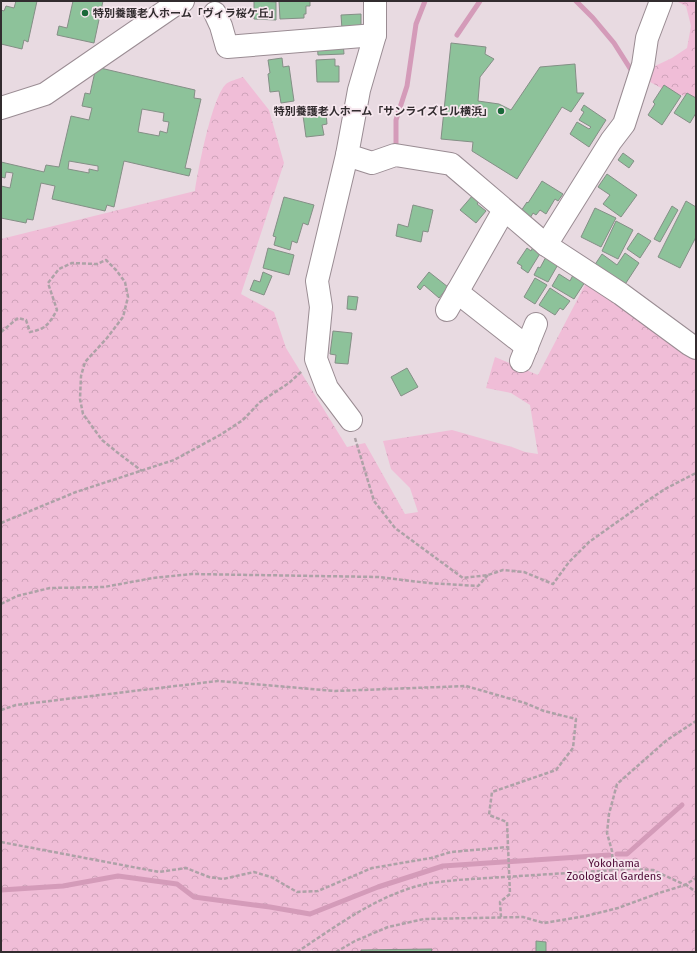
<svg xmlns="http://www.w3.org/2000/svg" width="697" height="953" font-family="'Fira Sans','Noto Sans JP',sans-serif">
<defs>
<pattern id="forest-crowns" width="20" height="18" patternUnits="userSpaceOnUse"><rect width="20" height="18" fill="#f0bdd7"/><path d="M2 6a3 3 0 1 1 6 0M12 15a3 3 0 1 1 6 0" fill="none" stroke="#cea3b9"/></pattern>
</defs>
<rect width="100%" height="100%" fill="#e8dae1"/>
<g fill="url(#forest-crowns)">
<polygon points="676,1 696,1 696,99 667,91 648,81 655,66 672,58 687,48 691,26 686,6"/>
<path d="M243 77 269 110 284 163 241 294 274 312 286 348 347 447 365 443 405 514 418 512 410 488 391 469 383 441 452 430 512 447 525 452 538 454 530 405 511 393 486 388 495 357 538 375 587 281 696 356V952H311L314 949 308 952H1V239L195 191C198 170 212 97 226 84 229 81 238 79 243 77Z"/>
</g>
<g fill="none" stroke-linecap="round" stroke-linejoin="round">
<g stroke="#d49bb9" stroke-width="5">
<polyline points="576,1 593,18 614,43 633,73"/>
<polyline points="457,35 480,1"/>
<polyline points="396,143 396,120 407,86 416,24 425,1"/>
<polyline points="617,854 627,854 682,805"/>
<polyline points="1,890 63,886 118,876 177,884 194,897 270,907 310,914 378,887 443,866 609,855"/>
</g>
</g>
<g fill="#8dc29a" stroke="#848f86" fill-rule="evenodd">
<polygon points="16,1 37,1 28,42 24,40 22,49 1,44 1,10 4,11 6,6 14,8"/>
<polygon points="73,1 103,1 94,43 57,35 59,26 67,28"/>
<polygon points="254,1 276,2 276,20 254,19"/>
<polygon points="279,1 310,1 310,6 306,6 306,14 304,14 304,18 280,19"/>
<polygon points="361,14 361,28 342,29 341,15"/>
<polygon points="343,42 344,54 318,55 317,43"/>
<polygon points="451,43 486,47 485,54 494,59 480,77 478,101 499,104 511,110 540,67 575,64 577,93 584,93 571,112 562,107 517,179 472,151 473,142 441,139"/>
<polygon points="282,58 283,67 289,66 294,101 281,103 279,91 270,92 268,74 270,73 268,60"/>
<polygon points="335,59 335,66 339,66 339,82 317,82 316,60"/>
<path d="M96 67 195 90 194 98 201 99 185 168 191 169 189 176 124 161 114 207 107 205 105 211 52 199 55 186 41 183 33 220 27 219 26 223 1 218V186L10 188 13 173 6 172 5 178 1 177V162L44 172 46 165 59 167 71 116 89 120 92 108 82 106 85 93 90 94ZM142 109 164 113 163 121 169 122 167 133 160 131 159 136 138 132ZM69 161 98 166V171L89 169V173L68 169Z"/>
<polygon points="664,85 681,96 662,125 648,115 655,104 653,102"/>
<polygon points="687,93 696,98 696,113 690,123 674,113"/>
<polygon points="584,105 606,120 589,147 570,134 577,122 589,129 591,127 579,120 584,112 581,110"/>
<polygon points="319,106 320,113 326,112 327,124 322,125 324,135 306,137 302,108"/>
<polygon points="623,153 634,161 629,168 618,160"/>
<polygon points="607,174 637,195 621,217 603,204 610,195 598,187"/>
<polygon points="542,181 563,194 558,201 555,199 546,214 540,210 536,215 533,213 529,220 519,214 527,202 528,203"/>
<polygon points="473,195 480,200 477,204 486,211 476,223 460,210"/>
<polygon points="284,197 314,205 308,225 303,223 297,243 292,241 290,250 274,245 276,237 273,236"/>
<polygon points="686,201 696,207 696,237 680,268 658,257"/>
<polygon points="413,205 433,210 428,232 423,231 421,242 396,236 398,224 408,227"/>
<polygon points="672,206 678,210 660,242 654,239"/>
<polygon points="595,208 616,218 601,247 581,237"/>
<polygon points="616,221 633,230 618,259 602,251"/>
<polygon points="638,233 651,241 640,258 627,249"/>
<polygon points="533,247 541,252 528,273 521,268 522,266 517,263 527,248 531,251"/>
<polygon points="268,248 294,255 289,275 263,268"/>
<polygon points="625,253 639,263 622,289 594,266 602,254 617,265"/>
<polygon points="547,255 560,261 548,282 534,275 538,267 540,268"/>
<polygon points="263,272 272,276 264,295 250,290 254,280 260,282"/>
<polygon points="429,272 448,287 439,298 424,285 420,290 417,287"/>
<polygon points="559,274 570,281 573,275 585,282 574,299 552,286"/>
<polygon points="535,278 547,285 535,304 524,297"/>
<polygon points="550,288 570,301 563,310 560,308 555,315 539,305"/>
<polygon points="348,296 358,297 356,310 347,309"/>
<polygon points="333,331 352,333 348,364 335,363 336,355 330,354"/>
<polygon points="407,368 418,387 401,396 391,377"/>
<polygon points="536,941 546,942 546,952 536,952"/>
<polygon points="432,949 431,952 361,952 361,950"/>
</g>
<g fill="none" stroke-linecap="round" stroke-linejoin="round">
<defs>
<g id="minor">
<polyline points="375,1 375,35 359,90 347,155 372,163 395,155 451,164 546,245 621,294 689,344 696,348"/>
<polyline points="215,13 221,26 227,47 375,35"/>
<polyline points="1,108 45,94 173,6 183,1"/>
<polyline points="347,155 317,281 321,307 316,359 327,388 351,420"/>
<polyline points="546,245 611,141 624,124 643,65 647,38 661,1"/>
<polyline points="457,292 527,347"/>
<polyline points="447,310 504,210"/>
<polyline points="521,361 536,324"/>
</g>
</defs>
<use href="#minor" stroke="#9a8c93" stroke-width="24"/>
<g stroke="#ada2a7" stroke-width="2.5" stroke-dasharray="4 2" stroke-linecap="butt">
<path d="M1 332 18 318 26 320 30 332C46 329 49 324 57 310L48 283 59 269 72 263 97 264 106 260 116 270 125 282 128 297 123 317 107 338 85 362 81 376 80 399 83 414 102 440 118 453 142 471"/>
<polyline points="355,438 374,501 395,528 463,578 488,575 503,570 524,572 553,584 569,562 589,542 644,503 665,489 696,473"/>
<polyline points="1,523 76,492 174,460 220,435 243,420 260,402 289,383 302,371"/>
<polyline points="1,604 17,596 50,588 104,587 153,578 192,574 379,577 428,583 478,586 488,575"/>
<polyline points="1,710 16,705 218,681 335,691 466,686 525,703 544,711 576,719 573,748 556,770 492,792 489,815 507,822 510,894 500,902 501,917"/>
<polyline points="1,842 159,872 186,868 209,877 223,879 254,872 271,877 297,892 318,891 372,868 431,858 451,852 508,847"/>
<polyline points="613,870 612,851 607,833 609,814 617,784 667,740 696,721"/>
<polyline points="685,884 696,892"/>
<path d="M297 952C338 925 380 893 430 883 439 882 448 881 457 880L631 869 653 870 685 885 696 878"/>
<polyline points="336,952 355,941 388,927 424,919 523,917 544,923 586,916 618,908 659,893 685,885"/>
</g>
<use href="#minor" stroke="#fff" stroke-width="22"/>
</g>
<g fill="#1a6939" stroke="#f6e7ee" stroke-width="1.5">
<circle cx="85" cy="13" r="4"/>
<circle cx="501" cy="111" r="4"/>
</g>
<g text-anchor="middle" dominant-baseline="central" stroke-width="3.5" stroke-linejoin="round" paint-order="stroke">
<g font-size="11" font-weight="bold" fill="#322c2f" stroke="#f6e7ee" text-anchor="start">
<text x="93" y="13">特別養護老人ホーム「ヴィラ桜ケ丘」</text>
<text x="493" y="111" text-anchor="end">特別養護老人ホーム「サンライズヒル横浜」</text>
</g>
<g font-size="11" fill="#4d0835" stroke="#f6e7ee">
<text x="614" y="863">Yokohama<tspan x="614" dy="13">Zoological Gardens</tspan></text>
</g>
</g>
<rect width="697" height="953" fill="none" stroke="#322c2f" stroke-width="4"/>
</svg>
